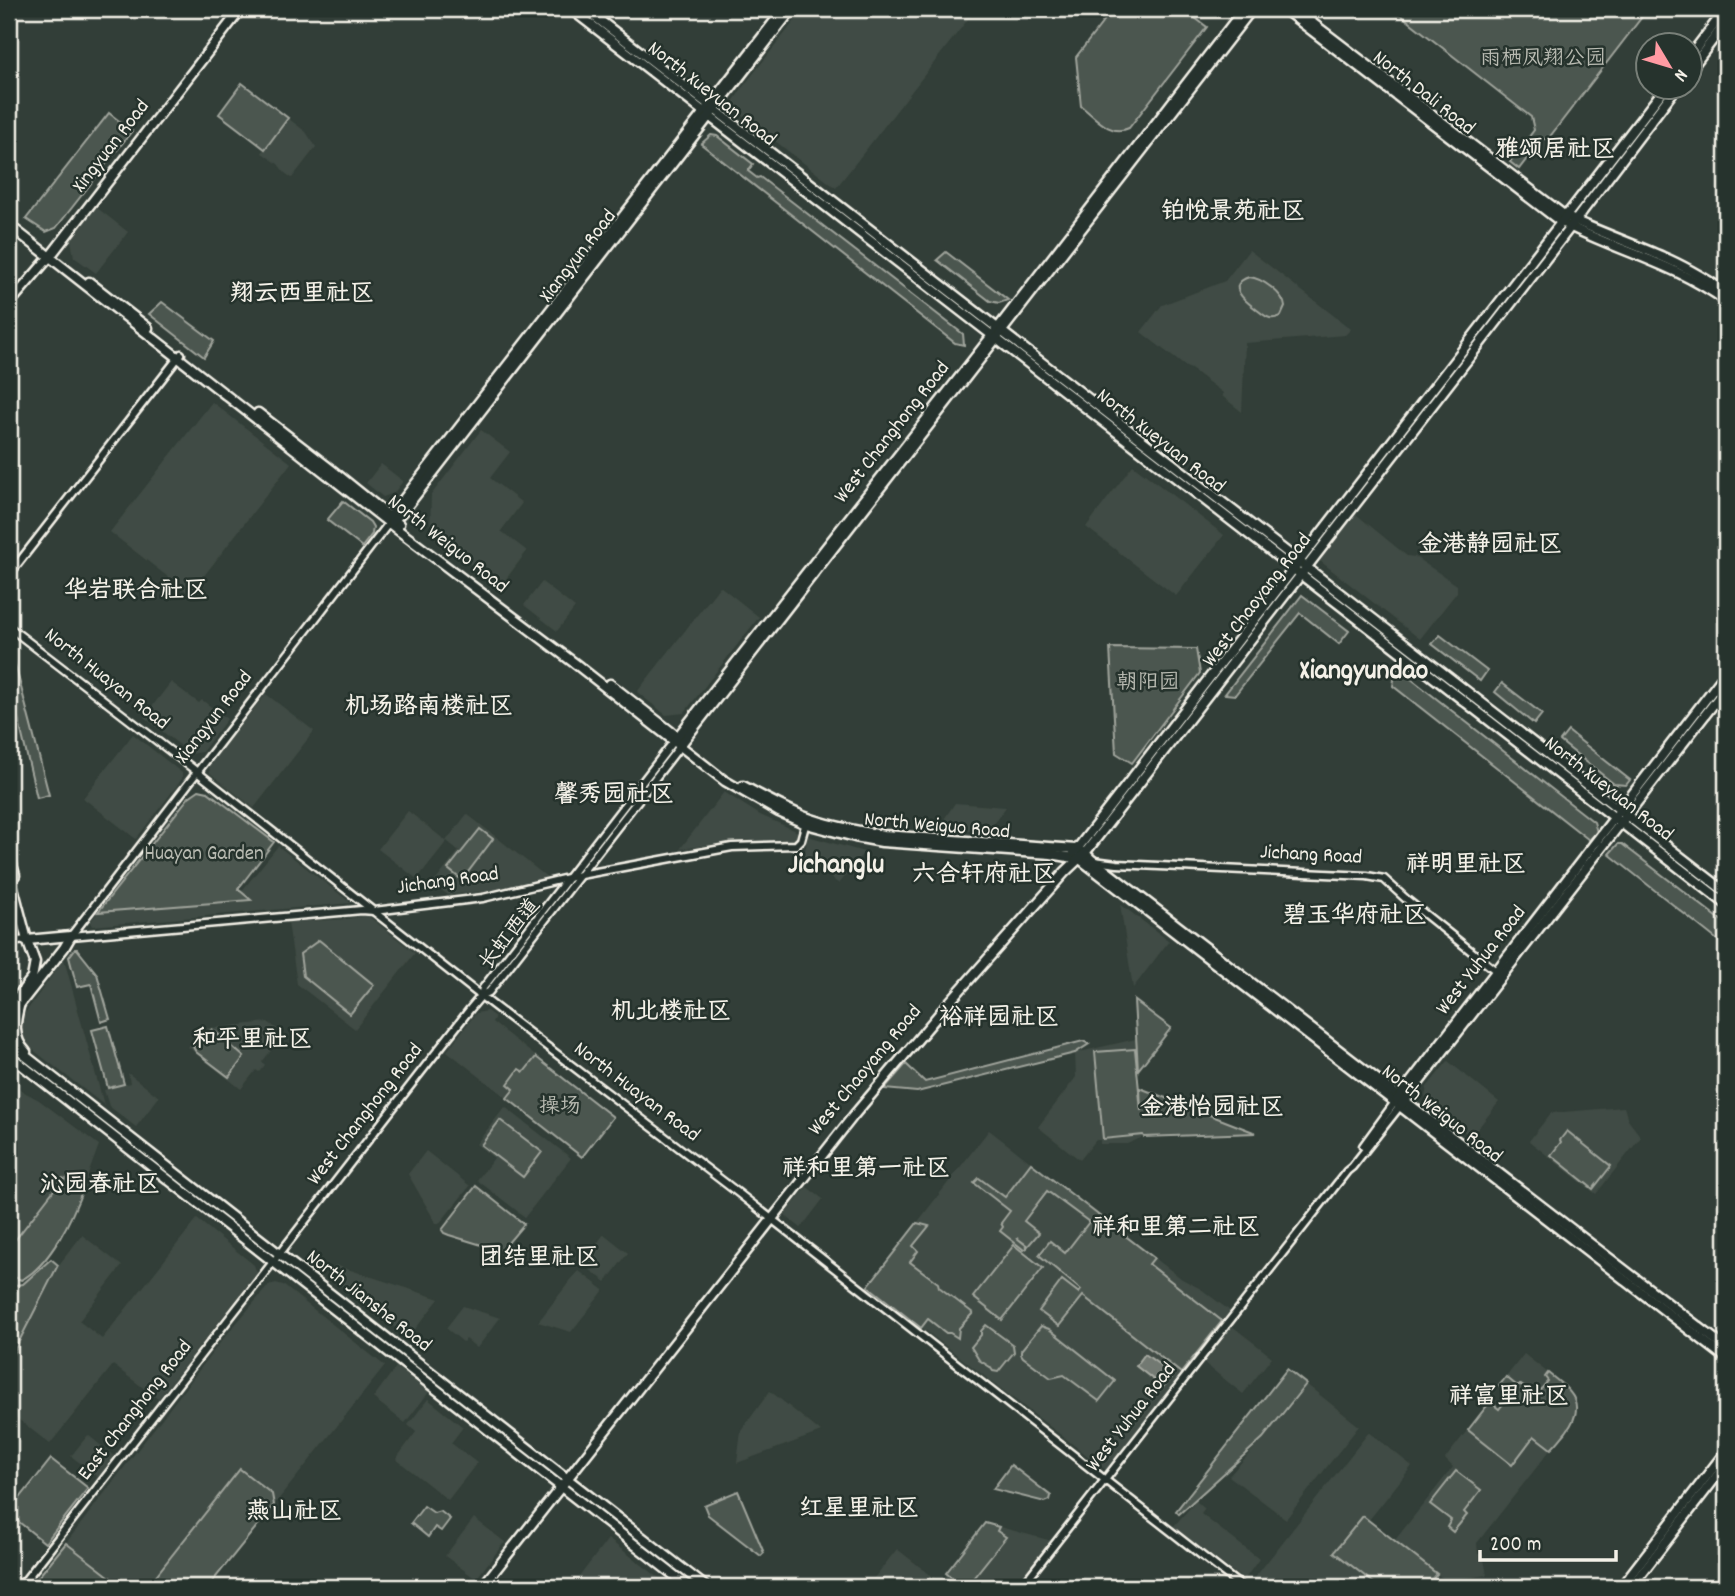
<svg xmlns="http://www.w3.org/2000/svg" width="1735" height="1596" font-family="Dekko,'LXGW WenKai TC',sans-serif">
<rect width="100%" height="100%" fill="#323e38"/>
<filter id="ink" filterUnits="userSpaceOnUse"><feTurbulence type="fractalNoise" baseFrequency=".0143" numOctaves="2"/><feDisplacementMap in="SourceGraphic" scale="14" xChannelSelector="R" yChannelSelector="G"/><feConvolveMatrix kernelMatrix="1 2 1 2 8 2 1 2 1" color-interpolation-filters="sRGB"/></filter>
<g filter="url(#ink)">
<g fill="#404b44">
<polygon points="804,9 976,9 836,188 736,111 732,105 733,102 742,88"/>
<polygon points="242,83 306,132 316,147 292,178 285,173 278,164 262,153 264,149 219,114"/>
<polygon points="96,207 128,232 96,273 74,257 71,240"/>
<polygon points="1249,250 1351,329 1345,335 1245,343 1242,412 1222,396 1223,393 1191,369 1186,367 1141,332 1162,305 1225,281"/>
<polygon points="212,402 291,463 190,594 110,532"/>
<polygon points="481,430 510,452 490,478 522,503 501,531 527,551 500,587 430,533 431,495"/>
<polygon points="381,464 403,481 394,493 383,497 366,483"/>
<polygon points="1133,465 1224,535 1176,596 1086,527"/>
<polygon points="1357,515 1407,556 1415,557 1457,585 1457,592 1420,639 1320,561 1322,556 1354,516"/>
<polygon points="542,582 575,608 557,631 524,605"/>
<polygon points="720,586 759,617 684,713 666,715 637,692"/>
<polygon points="171,682 199,703 202,700 227,719 202,752 191,754 144,717"/>
<polygon points="266,694 314,731 254,808 210,773 209,764"/>
<polygon points="133,734 182,773 182,779 136,839 83,798"/>
<polygon points="724,792 760,815 794,830 797,832 796,839 793,841 758,840 733,842 680,849"/>
<polygon points="955,803 1006,807 987,832 938,828"/>
<polygon points="408,811 446,841 467,814 548,878 499,890 448,895 433,884 459,851 447,841 417,879 378,849"/>
<polygon points="808,836 864,852 839,884 804,857"/>
<polygon points="278,846 351,903 92,926 90,922 98,912 249,900 241,892"/>
<polygon points="1120,904 1169,941 1133,988"/>
<polygon points="367,915 415,953 355,1029 297,984 288,922 346,919"/>
<polygon points="64,959 104,1105 23,1042 20,1037 20,1020"/>
<polygon points="487,1011 495,1017 492,1022 613,1117 582,1157 447,1051 476,1013"/>
<polygon points="268,1022 284,1034 262,1062 265,1065 259,1072 256,1070 241,1089 188,1047 202,1029"/>
<polygon points="1136,1039 1143,1137 1127,1144 1100,1144 1100,1140 1096,1140 1080,1160 1038,1127 1076,1077 1075,1053"/>
<polygon points="1448,1061 1499,1102 1471,1137 1429,1104 1425,1096 1427,1087"/>
<polygon points="128,1073 159,1097 136,1127 109,1106 104,1090 130,1083"/>
<polygon points="9,1081 24,1092 39,1100 99,1145 74,1213 67,1227 50,1254 29,1276 21,1280 9,1275"/>
<polygon points="505,1107 571,1158 525,1217 477,1180 494,1158 476,1144"/>
<polygon points="1624,1107 1628,1120 1641,1137 1596,1194 1529,1141 1551,1113"/>
<polygon points="989,1130 1182,1279 1201,1289 1230,1311 1106,1470 868,1286"/>
<polygon points="426,1151 470,1186 439,1224 436,1223 408,1174"/>
<polygon points="807,1187 823,1199 801,1228 787,1217 785,1214"/>
<polygon points="197,1219 254,1265 257,1273 158,1399 113,1365 50,1444 9,1412 9,1363 58,1266 82,1235 122,1266 79,1321 102,1339"/>
<polygon points="604,1234 628,1253 606,1282 585,1266 584,1261"/>
<polygon points="335,1265 400,1286 439,1299 408,1338 327,1275"/>
<polygon points="579,1271 604,1290 571,1332 538,1322 577,1272"/>
<polygon points="276,1283 283,1285 385,1366 274,1505 272,1494 239,1470 147,1587 123,1587 66,1543 223,1339 269,1285"/>
<polygon points="463,1306 500,1318 477,1348 466,1339 463,1342 446,1328"/>
<polygon points="1232,1326 1272,1357 1243,1394 1204,1363"/>
<polygon points="1524,1354 1548,1373 1545,1377 1548,1381 1537,1394 1533,1394 1521,1385 1517,1385 1506,1377"/>
<polygon points="396,1367 429,1392 405,1423 373,1398"/>
<polygon points="1306,1384 1359,1426 1286,1519 1229,1476 1263,1438"/>
<polygon points="770,1391 821,1432 737,1463 741,1431"/>
<polygon points="428,1399 463,1427 451,1443 477,1463 448,1500 396,1459 416,1432 408,1425"/>
<polygon points="1490,1401 1551,1449 1477,1543 1478,1554 1483,1554 1487,1575 1446,1581 1437,1574 1426,1587 1252,1587 1249,1585 1369,1432 1412,1466 1369,1520 1395,1540 1453,1467 1445,1459"/>
<polygon points="88,1435 114,1456 98,1477 71,1456"/>
<polygon points="1196,1501 1205,1509 1201,1514 1259,1559 1244,1580 1173,1527"/>
<polygon points="474,1518 506,1543 503,1544 476,1579 445,1556"/>
<polygon points="985,1523 1052,1541 1016,1587 959,1587 946,1577 946,1573"/>
<polygon points="608,1539 671,1587 592,1587 582,1579 579,1577"/>
<polygon points="897,1549 946,1587 867,1587"/>
</g>
<g fill="#4c564f" stroke="#a0a49c" stroke-width="2">
<path d="M1113 9H1183L1207 27 1129 128C1110 137 1095 117 1081 106L1076 57Z"/>
<polygon points="1393,9 1648,9 1548,139 1542,139 1519,169 1510,162 1534,130 1531,117"/>
<polygon points="242,83 288,118 265,149 219,114"/>
<polygon points="109,113 132,131 56,228 46,232 26,219"/>
<polygon points="711,135 717,136 753,164 748,171 757,178 760,177 963,334 964,345 955,343 701,144"/>
<polygon points="946,252 1008,300 999,303 990,301 937,260"/>
<path d="M1249 277C1262 278 1284 294 1285 307L1281 316C1276 318 1275 319 1270 318 1265 317 1260 312 1256 309 1245 301 1225 285 1249 277Z"/>
<polygon points="162,302 214,341 204,357 149,314"/>
<polygon points="343,501 370,522 373,527 372,534 362,547 327,520"/>
<polygon points="1302,595 1349,631 1339,644 1300,613 1235,695 1225,694"/>
<polygon points="1440,635 1487,671 1480,681 1432,644"/>
<polygon points="9,641 49,795 37,798 18,718 9,719"/>
<polygon points="1110,648 1196,649 1200,673 1132,763 1116,753"/>
<polygon points="1396,667 1594,822 1597,832 1589,840 1393,686"/>
<polygon points="1502,683 1542,714 1534,724 1495,692"/>
<polygon points="1568,731 1630,780 1626,785 1614,784 1560,741"/>
<polygon points="199,790 208,792 274,842 238,889 251,900 98,912 189,797"/>
<polygon points="480,829 493,839 462,880 448,869"/>
<polygon points="1618,844 1622,844 1726,924 1726,947 1609,854"/>
<polygon points="319,940 374,985 350,1014 303,976 300,954"/>
<polygon points="75,949 77,949 97,974 110,1019 101,1022 91,984 77,987 69,957"/>
<polygon points="1134,1000 1171,1028 1138,1070"/>
<polygon points="108,1026 124,1084 108,1088 92,1030"/>
<polygon points="212,1029 244,1057 229,1077 196,1052 193,1047"/>
<polygon points="1083,1041 1089,1044 1075,1053 917,1092 884,1089 906,1064 925,1082"/>
<polygon points="1135,1049 1141,1111 1140,1088 1256,1133 1144,1137 1143,1135 1103,1139 1095,1052"/>
<polygon points="536,1057 613,1117 582,1157 507,1098 514,1089 508,1084 519,1069 524,1072"/>
<polygon points="500,1120 542,1152 523,1177 481,1145"/>
<polygon points="1567,1131 1611,1166 1593,1189 1551,1155 1561,1142 1560,1140"/>
<polygon points="1031,1163 1154,1258 1149,1264 1222,1321 1181,1373 1083,1296 1059,1326 1039,1311 1062,1280 1079,1293 1081,1290 1039,1255 1050,1241 1065,1253 1089,1222 1047,1191 1024,1221 1039,1233 1028,1246 1017,1238 1027,1246 1027,1248 1024,1250 1000,1231 1003,1227 1001,1223 1010,1211 974,1183 979,1178 1005,1197"/>
<path d="M70 1175 84 1186C73 1216 51 1265 21 1280L9 1275V1248L63 1178 66 1180Z"/>
<polygon points="476,1186 524,1224 502,1250 498,1250 449,1235 444,1233 442,1230"/>
<polygon points="917,1223 929,1226 913,1246 918,1251 910,1262 938,1283 939,1287 973,1313 959,1328 958,1338 950,1333 946,1333 928,1319 921,1328 868,1286"/>
<polygon points="1014,1245 1043,1268 1002,1320 973,1297"/>
<polygon points="51,1259 58,1265 9,1361 9,1283 16,1285 23,1284"/>
<polygon points="986,1325 1013,1345 1014,1352 998,1372 993,1371 990,1367 979,1360 971,1347 981,1335 981,1331"/>
<polygon points="1041,1326 1049,1329 1115,1381 1099,1401 1064,1375 1051,1378 1023,1357 1021,1354 1021,1350"/>
<polygon points="1287,1369 1306,1384 1263,1438 1179,1514 1176,1511"/>
<path d="M1548 1373C1571 1391 1588 1403 1566 1432 1561 1438 1557 1444 1551 1449L1534 1436 1512 1465 1468 1430 1490 1402 1499 1409 1510 1395 1499 1386 1506 1377 1516 1385H1521L1532 1394H1537L1548 1381 1545 1377Z"/>
<polygon points="51,1459 88,1488 45,1543 9,1514 9,1512"/>
<polygon points="1011,1465 1051,1496 1050,1500 1045,1502 993,1489"/>
<polygon points="240,1469 272,1494 274,1505 208,1587 147,1587"/>
<polygon points="1456,1471 1481,1490 1464,1512 1467,1515 1453,1532 1447,1527 1451,1520 1430,1504"/>
<polygon points="738,1491 764,1553 761,1556 708,1515 704,1505"/>
<polygon points="424,1506 434,1513 440,1511 450,1519 441,1531 435,1527 428,1537 411,1523"/>
<polygon points="1363,1516 1437,1574 1426,1587 1379,1587 1334,1552"/>
<polygon points="985,1523 999,1527 997,1531 1006,1537 966,1587 964,1587 946,1573"/>
<polygon points="66,1543 123,1587 30,1587"/>
</g>
<polygon fill="#727972" stroke="#a6a9a1" stroke-width="2" points="1145,1354 1173,1375 1163,1387 1136,1366"/>
<g fill="none" stroke-linecap="round" stroke-linejoin="round">
<defs>
<g id="minor">
<polyline points="9,575 181,354"/>
<polyline points="9,627 187,764 481,996 737,1192 1242,1587"/>
<polyline points="1094,861 1117,864 1367,876 1384,879 1406,899 1496,971"/>
<polyline points="71,936 362,910 374,911 483,898 580,875 732,847 796,845 801,840 806,822"/>
<polyline points="71,936 389,523"/>
<polyline points="9,942 27,940"/>
<polyline points="481,996 489,992 680,746"/>
<polyline points="1363,1146 1395,1102"/>
<polyline points="20,1587 470,1009 481,996 483,988 674,741"/>
<polyline points="1021,1587 1347,1171 1352,1167 1400,1106"/>
</g>
<g id="major">
<polyline points="571,9 1726,904"/>
<polyline points="585,9 1726,892"/>
<path d="M1284 9 1561 222C1617 251 1674 263 1726 301"/>
<path d="M1294 9 1565 216C1597 231 1631 243 1663 257 1685 266 1706 279 1726 292"/>
<polyline points="1690,56 1726,9"/>
<polyline points="1690,70 1726,22"/>
<polyline points="9,225 398,530 577,665 725,781 779,812 806,824 855,837 882,842 1051,854 1080,859 1726,1358"/>
<polyline points="89,282 148,328"/>
<polyline points="9,304 52,254 241,9"/>
<polyline points="258,413 333,471 399,524"/>
<polyline points="390,520 390,516 396,509 784,9"/>
<polyline points="392,522 405,509 792,9"/>
<polyline points="610,684 683,741"/>
<polyline points="676,739 998,328 1244,9"/>
<polyline points="682,743 1252,9"/>
<path d="M743 786C763 797 782 807 803 816 829 826 857 831 884 835L1076 849 1085 853 1092 860 1726 1348"/>
<polyline points="1074,853 1665,88"/>
<polyline points="9,854 15,875"/>
<polyline points="9,872 27,940 35,962 32,978 9,1008"/>
<polyline points="27,940 71,936"/>
<path d="M20 1003C15 1022 12 1037 26 1052"/>
<polyline points="9,1018 64,948 71,936"/>
<polyline points="9,1043 706,1587"/>
<polyline points="9,1055 689,1587"/>
<polyline points="1397,1100 1725,674"/>
<polyline points="1402,1104 1726,688"/>
<polyline points="482,1587 854,1115 945,1007 1065,872 1085,853 1575,221 1676,88"/>
<polyline points="1621,1587 1726,1451"/>
<polyline points="1631,1587 1726,1464"/>
</g>
</defs>
<use href="#minor" stroke="#f4f1e8" stroke-width="11"/>
<use href="#major" stroke="#f4f1e8" stroke-width="13"/>
<use href="#minor" stroke="#26332d" stroke-width="6"/>
<use href="#major" stroke="#26332d" stroke-width="8"/>
</g>
</g>
<g text-anchor="middle" dominant-baseline="central" stroke-width="5" stroke-linejoin="round" paint-order="stroke">
<g font-size="21" fill="#b9bbb2" stroke="#26332d">
<text x="1543" y="60">雨栖凤翔公园</text>
<text x="1148" y="684">朝阳园</text>
<text x="204" y="855">Huayan Garden</text>
<text x="560" y="1108">操场</text>
</g>
<g font-size="21" fill="#f4f1e8" stroke="#26332d">
<text transform="translate(1423 94) rotate(38)">North Dali Road</text>
<text transform="translate(711 95) rotate(38)">North Xueyuan Road</text>
<text transform="translate(112 147) rotate(-52)">Xingyuan Road</text>
<text transform="translate(579 257) rotate(-52)">Xiangyun Road</text>
<text transform="translate(893 433) rotate(-52)">West Changhong Road</text>
<text transform="translate(1160 442) rotate(38)">North Xueyuan Road</text>
<text transform="translate(447 545) rotate(38)">North Weiguo Road</text>
<text transform="translate(1258 601) rotate(-52)">West Chaoyang Road</text>
<text transform="translate(106 680) rotate(38)">North Huayan Road</text>
<text transform="translate(215 718) rotate(-52)">Xiangyun Road</text>
<text transform="translate(1608 790) rotate(38)">North Xueyuan Road</text>
<text transform="translate(937 827) rotate(5)">North Weiguo Road</text>
<text transform="translate(1311 856) rotate(3)">Jichang Road</text>
<text transform="translate(448 882) rotate(-8)">Jichang Road</text>
<text transform="translate(511 935) rotate(-52)">长虹西道</text>
<text transform="translate(1482 961) rotate(-52)">West Yuhua Road</text>
<text transform="translate(866 1071) rotate(-50)">West Chaoyang Road</text>
<text transform="translate(636 1093) rotate(37)">North Huayan Road</text>
<text transform="translate(366 1115) rotate(-52)">West Changhong Road</text>
<text transform="translate(1441 1115) rotate(38)">North Weiguo Road</text>
<text transform="translate(368 1302) rotate(38)">North Jianshe Road</text>
<text transform="translate(136 1411) rotate(-52)">East Changhong Road</text>
<text transform="translate(1132 1418) rotate(-52)">West Yuhua Road</text>
</g>
<g font-size="24" font-weight="bold" fill="#f4f1e8" stroke="#26332d">
<text x="1555" y="151">雅颂居社区</text>
<text x="1233" y="213">铂悦景苑社区</text>
<text x="302" y="295">翔云西里社区</text>
<text x="1490" y="546">金港静园社区</text>
<text x="136" y="592">华岩联合社区</text>
<text x="429" y="708">机场路南楼社区</text>
<text x="614" y="796">馨秀园社区</text>
<text x="1466" y="866">祥明里社区</text>
<text x="984" y="876">六合轩府社区</text>
<text x="1355" y="917">碧玉华府社区</text>
<text x="671" y="1013">机北楼社区</text>
<text x="999" y="1019">裕祥园社区</text>
<text x="252" y="1041">和平里社区</text>
<text x="1212" y="1109">金港怡园社区</text>
<text x="866" y="1170">祥和里第一社区</text>
<text x="100" y="1186">沁园春社区</text>
<text x="1176" y="1229">祥和里第二社区</text>
<text x="539" y="1259">团结里社区</text>
<text x="1509" y="1398">祥富里社区</text>
<text x="859" y="1510">红星里社区</text>
<text x="294" y="1513">燕山社区</text>
</g>
<g font-size="28" font-weight="bold" fill="#f4f1e8" stroke="#26332d">
<text x="1364" y="673">Xiangyundao</text>
<text x="836" y="867">Jichanglu</text>
</g>
</g>
<rect width="1735" height="1596" fill="none" stroke="#26332d" stroke-width="35"/>
<rect x="18" y="18" width="1700" height="1561" fill="none" stroke="#f4f1e8" stroke-width="2.5" filter="url(#ink)"/>
<g transform="translate(1669 66) rotate(128)"><circle r="33" fill="#26332d" stroke="#787f78" stroke-width="2"/>
<path d="M0-5L12 26L0 18L-12 26Z" fill="#ff9aa2"/>
<text y="-10" font-size="19" font-weight="bold" text-anchor="middle" fill="#f4f1e8">N</text>
</g>
<path d="M1480 1550v10h136v-10" fill="none" stroke="#f4f1e8" stroke-width="3.5"/>
<text x="1490" y="1550" font-size="21" fill="#f4f1e8" stroke="#26332d" stroke-width="5" paint-order="stroke">200 m</text>
</svg>
